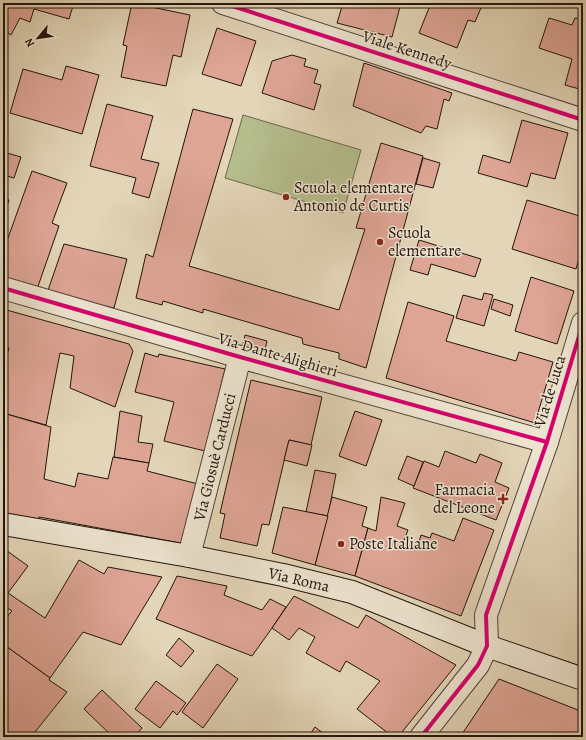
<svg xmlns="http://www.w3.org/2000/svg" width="586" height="740" font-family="Alegreya,serif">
<rect width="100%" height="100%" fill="#e3d5b7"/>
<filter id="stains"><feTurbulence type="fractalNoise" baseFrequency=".005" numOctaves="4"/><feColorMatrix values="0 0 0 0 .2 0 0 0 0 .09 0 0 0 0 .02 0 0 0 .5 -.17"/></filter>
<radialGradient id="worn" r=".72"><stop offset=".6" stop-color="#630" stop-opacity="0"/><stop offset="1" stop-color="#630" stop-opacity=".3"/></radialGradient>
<polygon fill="#b5bd8d" stroke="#6c684c" points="243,115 361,150 343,213 225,178"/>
<g fill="#dea595" stroke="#22140c">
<polygon points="3,3 74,3 69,19 34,9 30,22 20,18 11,35 5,31 3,38"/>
<polygon points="132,3 190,15 181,57 173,55 166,86 121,77 127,46 123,45"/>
<polygon points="343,3 401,3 392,37 337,23"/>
<polygon points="431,3 483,3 475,22 468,20 457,48 419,33"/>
<polygon points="549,18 572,25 575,18 583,19 583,90 565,85 572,59 539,48"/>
<polygon points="217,28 256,41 241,86 202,74"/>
<polygon points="292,55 306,59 304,66 318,70 314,83 321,85 314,110 262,93 272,61"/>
<polygon points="364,63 452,93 449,101 444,99 437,129 426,126 421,133 353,106"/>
<polygon points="66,66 99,75 82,134 10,113 23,69 62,80"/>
<polygon points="107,104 153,116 141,159 159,163 149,198 132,193 136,178 90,166"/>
<polygon points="193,109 233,119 189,266 339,310 365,229 356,228 381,143 423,156 366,368 339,359 339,353 303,344 302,338 203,309 203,313 163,301 162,305 136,298 146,254 153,257"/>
<polygon points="522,120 568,133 555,179 531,173 527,187 478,173 483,155 510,163"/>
<polygon points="3,152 21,157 14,178 3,175"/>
<polygon points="423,158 440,163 433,188 416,184"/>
<polygon points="32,171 67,183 52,223 59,226 36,292 3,280 3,252"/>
<polygon points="3,198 9,200 3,217"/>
<polygon points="527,200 583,217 583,245 576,269 512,249"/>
<polygon points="419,240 481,259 475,277 431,264 428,275 410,270"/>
<polygon points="64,244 127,259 114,308 47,293"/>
<polygon points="531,277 574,291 557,344 515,331"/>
<polygon points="484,293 493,295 484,326 456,318 463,295 482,300"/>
<polygon points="494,299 513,305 510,316 491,309"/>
<polygon points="408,302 454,316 446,341 516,361 519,352 553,362 535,423 386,378"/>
<polygon points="3,309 129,344 133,351 115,407 70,388 74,356 60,353 46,425 3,413 3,370 9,348 3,346"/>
<polygon points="245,335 267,341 264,354 242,349"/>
<polygon points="145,353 158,357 159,354 225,369 205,451 164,441 174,402 135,392"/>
<polygon points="251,380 322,397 311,445 289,440 269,525 262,524 257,546 220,538 225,514 220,513"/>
<polygon points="120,411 142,416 138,442 153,444 149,463 114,457"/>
<polygon points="355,411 382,420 366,466 339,456"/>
<polygon points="3,413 51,427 44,479 75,487 78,473 108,479 113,457 149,463 147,471 198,484 186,544 39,517 38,523 3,515"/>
<polygon points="289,440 312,445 307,466 284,460"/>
<polygon points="445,451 476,463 480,454 502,463 495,482 509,488 496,520 413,488 424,461 439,467"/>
<polygon points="407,456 423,462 414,486 398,479"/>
<polygon points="315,470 336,474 328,516 306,512"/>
<polygon points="332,497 367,507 362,526 368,528 355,576 315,565"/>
<polygon points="381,497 405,503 397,526 408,530 403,543 417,549 421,535 430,538 432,533 454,541 463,518 494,530 461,616 355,576 368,528 376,531"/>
<polygon points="283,507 328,516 315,565 272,553"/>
<polygon points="3,548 28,566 8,593 45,618 79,560 104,574 108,567 162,577 121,645 83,632 50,678 3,644 3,621 12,611 3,605"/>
<polygon points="177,576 227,586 224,595 262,610 270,599 286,607 272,628 252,656 156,619"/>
<polygon points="294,596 358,628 366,615 456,665 398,737 393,737 357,709 380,681 346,661 340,672 306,653 315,637 299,628 289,640 272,628"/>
<polygon points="179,638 194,651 181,667 166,655"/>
<polygon points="3,644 50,678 49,680 67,692 31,737 3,737"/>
<polygon points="217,664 238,679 203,728 182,712"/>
<polygon points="499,679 583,712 583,737 460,737"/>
<polygon points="156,681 186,703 177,715 173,711 160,728 135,709"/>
<polygon points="102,690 142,728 134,737 113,737 84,709"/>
<polygon points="315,727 328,737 308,737"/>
</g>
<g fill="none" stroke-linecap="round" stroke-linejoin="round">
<defs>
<g id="street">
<polyline points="223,3 583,120"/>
<polyline points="3,288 240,357 547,442"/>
<polyline points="189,556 240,357"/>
<polyline points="421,737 478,665 487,646 486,615 547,442 583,323"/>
</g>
<polyline id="secondary" points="3,524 189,556 283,575 352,592 487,646 583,679"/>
</defs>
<use href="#street" stroke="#524437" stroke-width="24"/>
<use href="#secondary" stroke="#22140c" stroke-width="24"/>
<use href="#street" stroke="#ede4d0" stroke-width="22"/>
<use href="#secondary" stroke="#ede4d0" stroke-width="22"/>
<defs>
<g id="cycleway">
<polyline points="223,3 583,120"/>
<polyline points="3,288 240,357 547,442"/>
<polyline points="421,737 478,665 487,646 486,615 547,442 583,323"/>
</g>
</defs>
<use href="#cycleway" stroke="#ede4d0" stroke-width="6"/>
<use href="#cycleway" stroke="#d6006c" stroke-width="4"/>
</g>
<g fill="#8f2418" stroke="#ede4d0" stroke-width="1.5">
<circle cx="286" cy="197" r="4"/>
<circle cx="380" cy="242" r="4"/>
<path d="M501 493h4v4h4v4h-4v4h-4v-4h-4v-4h4z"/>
<circle cx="341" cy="544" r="4"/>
</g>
<g text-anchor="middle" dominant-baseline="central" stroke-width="3" stroke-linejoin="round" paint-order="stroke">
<g font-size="16" fill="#22140c" stroke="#ede4d0">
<text transform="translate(407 50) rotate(18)">Viale Kennedy</text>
<text transform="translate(278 355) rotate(16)">Via Dante Alighieri</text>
<text transform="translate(550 391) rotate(-73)">Via de Luca</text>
<text transform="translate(215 457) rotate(-76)">Via Giosuè Carducci</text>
<text transform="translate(299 580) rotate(13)">Via Roma</text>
</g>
<g font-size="16" fill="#22140c" stroke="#ede4d0" text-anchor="start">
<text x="294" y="188">Scuola elementare<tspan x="294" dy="18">Antonio de Curtis</tspan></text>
<text x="388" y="233">Scuola<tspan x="388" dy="18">elementare</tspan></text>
<text x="495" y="490" text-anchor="end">Farmacia<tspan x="495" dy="18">del Leone</tspan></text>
<text x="349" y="544">Poste Italiane</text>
</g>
</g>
<rect width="586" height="740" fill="none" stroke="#e3d5b7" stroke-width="16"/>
<rect x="4" y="4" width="578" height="732" fill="none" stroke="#22140c" stroke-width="2"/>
<rect x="8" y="8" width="570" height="724" fill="none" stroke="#22140c"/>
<g transform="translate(38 38) rotate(241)" stroke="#ede4d0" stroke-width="3" paint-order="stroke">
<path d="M0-3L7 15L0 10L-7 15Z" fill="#22140c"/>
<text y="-6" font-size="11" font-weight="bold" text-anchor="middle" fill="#22140c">N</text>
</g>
<rect width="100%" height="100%" filter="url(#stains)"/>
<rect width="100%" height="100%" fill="url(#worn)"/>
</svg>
